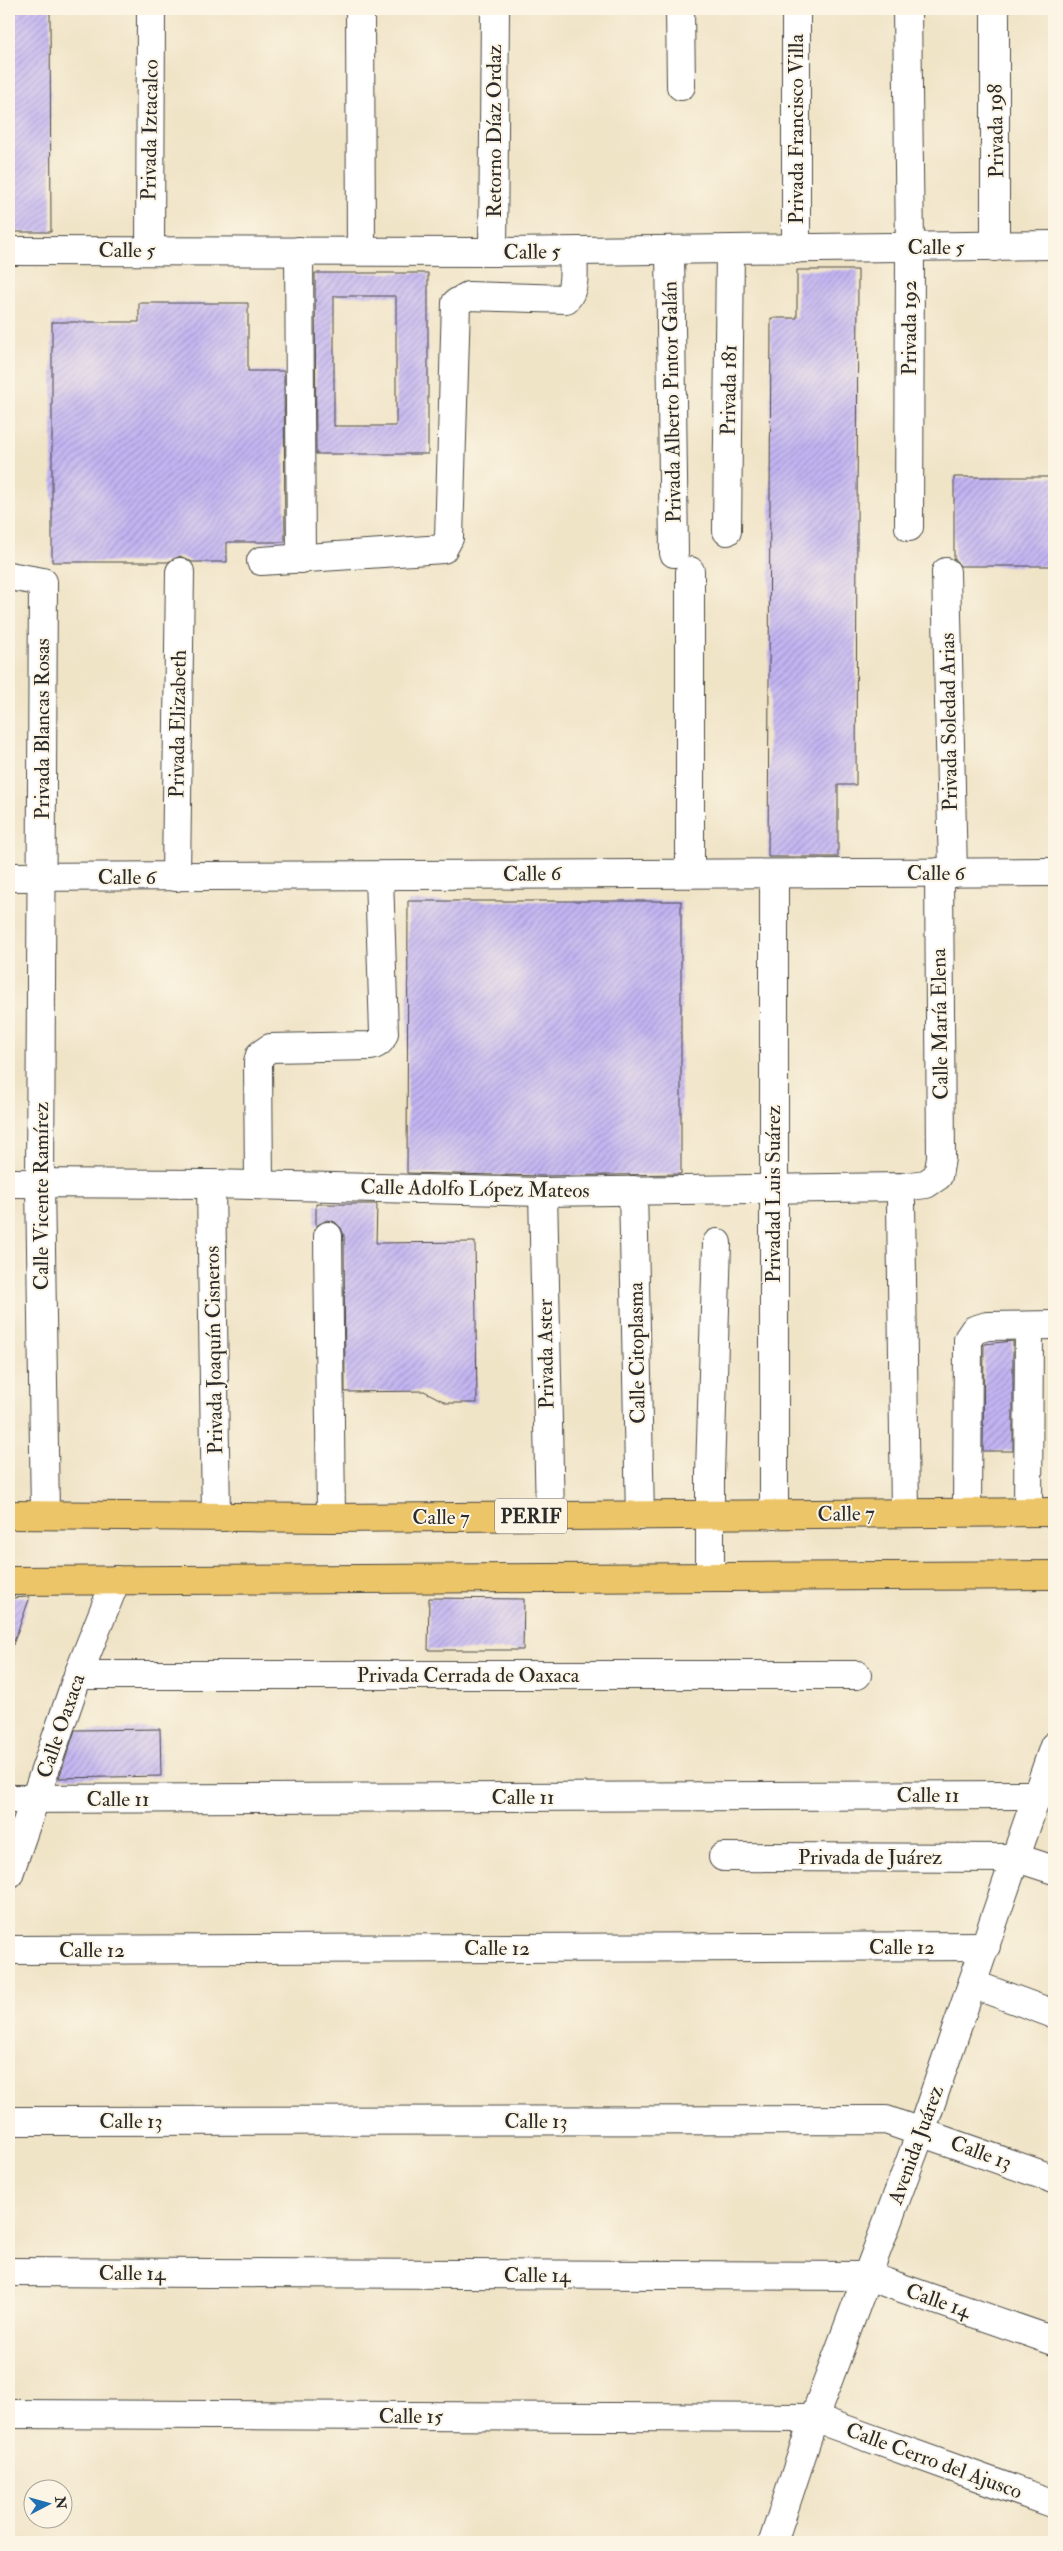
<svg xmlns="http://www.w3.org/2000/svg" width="1063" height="2551" font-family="'IM FELL Double Pica',serif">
<defs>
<pattern id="building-hatch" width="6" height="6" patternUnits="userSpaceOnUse" patternTransform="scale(1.25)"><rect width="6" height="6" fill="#c3b5f3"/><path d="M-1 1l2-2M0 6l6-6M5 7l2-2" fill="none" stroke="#9f93c5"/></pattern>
</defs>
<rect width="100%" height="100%" fill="#fcf5e5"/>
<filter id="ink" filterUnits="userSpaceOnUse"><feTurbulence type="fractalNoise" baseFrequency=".02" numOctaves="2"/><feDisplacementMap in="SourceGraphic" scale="10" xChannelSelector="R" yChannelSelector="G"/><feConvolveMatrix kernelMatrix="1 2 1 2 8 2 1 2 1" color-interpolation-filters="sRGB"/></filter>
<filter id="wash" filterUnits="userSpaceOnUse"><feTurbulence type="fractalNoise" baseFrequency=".0096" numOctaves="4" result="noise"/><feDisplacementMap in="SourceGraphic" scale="20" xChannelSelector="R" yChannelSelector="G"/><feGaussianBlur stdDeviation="1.12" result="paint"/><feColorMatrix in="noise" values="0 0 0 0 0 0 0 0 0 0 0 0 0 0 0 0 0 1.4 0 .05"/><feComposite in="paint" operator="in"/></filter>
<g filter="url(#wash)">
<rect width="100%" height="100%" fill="#f0e4c7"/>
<g id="blocks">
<g fill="url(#building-hatch)" fill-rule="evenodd">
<polygon points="9,9 50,9 51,232 9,232"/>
<polygon points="797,270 858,270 856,785 838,785 838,857 768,857 771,318 797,318"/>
<path d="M315 273H428V454H316ZM334 296H396V426H334Z"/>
<polygon points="139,303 248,303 248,371 284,371 285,542 227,542 227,562 192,562 180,556 168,562 52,562 52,322 139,322"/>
<polygon points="954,477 1054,477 1054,566 960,566 954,558"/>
<polygon points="408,901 681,901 681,1174 543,1176 407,1173"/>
<polygon points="316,1204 377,1204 376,1243 475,1242 477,1403 447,1403 424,1391 345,1392 344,1235 341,1228 335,1222 327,1220 316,1226"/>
<polygon points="1013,1341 1013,1451 983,1451 984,1344"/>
<polygon points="30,1597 11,1650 9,1650 9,1598"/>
<polygon points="429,1598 524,1599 523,1650 428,1650"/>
<polygon points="160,1729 161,1776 59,1778 75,1730"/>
</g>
</g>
</g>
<g filter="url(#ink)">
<use href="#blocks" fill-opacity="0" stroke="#494742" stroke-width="1"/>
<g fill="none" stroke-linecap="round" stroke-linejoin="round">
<defs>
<g id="minor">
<polyline points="360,9 361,251"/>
<polyline points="680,9 681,86"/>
<polyline points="907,9 910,247 909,527"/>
<polyline points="995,15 995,247"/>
<polyline points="796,249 796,9"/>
<polyline points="150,250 151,9"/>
<polyline points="670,250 674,553"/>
<polyline points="9,251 493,252 1054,245"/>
<polyline points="299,251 301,559"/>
<polyline points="493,252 495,9"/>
<polyline points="727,531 730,249"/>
<path d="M261 561 443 549 449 538 456 303 468 296 566 299C577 288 573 266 573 252"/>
<polyline points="690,571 690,873"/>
<polyline points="946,572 953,873"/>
<polyline points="9,576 43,582 40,1183 45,1514"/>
<polyline points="9,877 1054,872"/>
<polyline points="176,877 180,572"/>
<polyline points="9,1183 211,1184 543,1192 903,1187 926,1184 938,1176 941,1158 939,872"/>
<polyline points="211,1184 216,1516"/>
<path d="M259 1185 258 1062 260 1055 270 1048 371 1046C379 1044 382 1040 384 1033L379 876"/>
<polyline points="633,1190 640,1516"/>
<polyline points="543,1192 550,1516"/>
<polyline points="901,1202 905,1513"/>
<polyline points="328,1236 331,1518"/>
<polyline points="967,1512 968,1339 974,1330 987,1326 1054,1325"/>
<polyline points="1028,1512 1029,1327"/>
<polyline points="774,1515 774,874"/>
<polyline points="710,1577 710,1473 717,1243"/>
<polyline points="78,1675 857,1675"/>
<polyline points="9,1799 1038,1795"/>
<polyline points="723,1857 1017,1858 1054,1870"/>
<polyline points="9,1874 78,1675 116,1580"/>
<polyline points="9,1950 986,1946"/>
<polyline points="972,1984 1054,2014"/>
<polyline points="9,2121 886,2120 1054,2179"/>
<polyline points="9,2272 867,2276 1054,2341"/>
<polyline points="9,2414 814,2418 1054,2504"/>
<polyline points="773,2542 814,2418 921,2132 1054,1746"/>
</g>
<g id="major">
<polyline points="9,1515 331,1518 1054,1512"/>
<polyline points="9,1581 1054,1575"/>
</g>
</defs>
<use href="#minor" stroke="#494742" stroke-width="30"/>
<use href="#major" stroke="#494742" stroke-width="30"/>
<use href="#minor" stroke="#fff" stroke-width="28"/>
<use href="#major" stroke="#edc569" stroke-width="28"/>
</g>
</g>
<g text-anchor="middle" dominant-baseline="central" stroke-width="4" stroke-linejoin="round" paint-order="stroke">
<rect fill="#fcf5e5" stroke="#6a6863" stroke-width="1" x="495" y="1498.5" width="72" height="35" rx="4"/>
<g font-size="20" font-weight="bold" fill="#2b2b2b">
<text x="531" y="1516">PERIF</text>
</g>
<g font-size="21" fill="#2b2b2b" stroke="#fcf5e5">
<text transform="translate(796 129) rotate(-90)">Privada Francisco Villa</text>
<text transform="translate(150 130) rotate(-89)">Privada Iztacalco</text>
<text transform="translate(494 131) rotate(-90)">Retorno Díaz Ordaz</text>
<text transform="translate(996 131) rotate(-91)">Privada 198</text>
<text x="936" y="247">Calle 5</text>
<text x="127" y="250">Calle 5</text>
<text transform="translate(532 252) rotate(-1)">Calle 5</text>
<text transform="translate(909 328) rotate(-90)">Privada 192</text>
<text transform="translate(729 390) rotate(-89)">Privada 181</text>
<text transform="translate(672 402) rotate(-91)">Privada Alberto Pintor Galán</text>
<text transform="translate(949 722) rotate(-91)">Privada Soledad Arias</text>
<text transform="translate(178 724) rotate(-89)">Privada Elizabeth</text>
<text transform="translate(42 729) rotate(-90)">Privada Blancas Rosas</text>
<text x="936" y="873">Calle 6</text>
<text transform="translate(532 874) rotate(-1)">Calle 6</text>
<text x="127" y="877">Calle 6</text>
<text transform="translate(940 1024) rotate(-91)">Calle María Elena</text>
<text transform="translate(475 1189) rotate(1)">Calle Adolfo López Mateos</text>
<text transform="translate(773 1194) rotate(-90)">Privadad Luis Suárez</text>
<text transform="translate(41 1196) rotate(-90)">Calle Vicente Ramírez</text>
<text transform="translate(214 1350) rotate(-91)">Privada Joaquín Cisneros</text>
<text transform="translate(637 1353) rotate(-91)">Calle Citoplasma</text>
<text transform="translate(546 1354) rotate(-91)">Privada Aster</text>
<text transform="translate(846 1514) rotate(-1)">Calle 7</text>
<text x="441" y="1517">Calle 7</text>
<text x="468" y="1675">Privada Cerrada de Oaxaca</text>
<text transform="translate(61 1726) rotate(-71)">Calle Oaxaca</text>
<text x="928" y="1795">Calle 11</text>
<text x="523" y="1797">Calle 11</text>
<text x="118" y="1799">Calle 11</text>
<text x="870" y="1857">Privada de Juárez</text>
<text x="902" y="1947">Calle 12</text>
<text x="497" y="1948">Calle 12</text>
<text x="92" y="1950">Calle 12</text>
<text x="131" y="2121">Calle 13</text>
<text x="536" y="2121">Calle 13</text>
<text transform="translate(916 2145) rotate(-70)">Avenida Juárez</text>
<text transform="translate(981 2153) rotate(20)">Calle 13</text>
<text x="132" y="2273">Calle 14</text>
<text x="537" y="2275">Calle 14</text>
<text transform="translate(938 2301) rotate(19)">Calle 14</text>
<text x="411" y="2416">Calle 15</text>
<text transform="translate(934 2461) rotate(20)">Calle Cerro del Ajusco</text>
</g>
</g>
<rect width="1063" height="2551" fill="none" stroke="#fcf5e5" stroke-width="30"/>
<g transform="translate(48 2504) rotate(84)"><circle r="24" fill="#fcf5e5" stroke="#a8a49b"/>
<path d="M0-4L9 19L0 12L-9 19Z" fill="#1f6fb2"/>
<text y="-8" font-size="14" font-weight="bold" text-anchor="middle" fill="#2b2b2b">N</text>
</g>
</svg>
